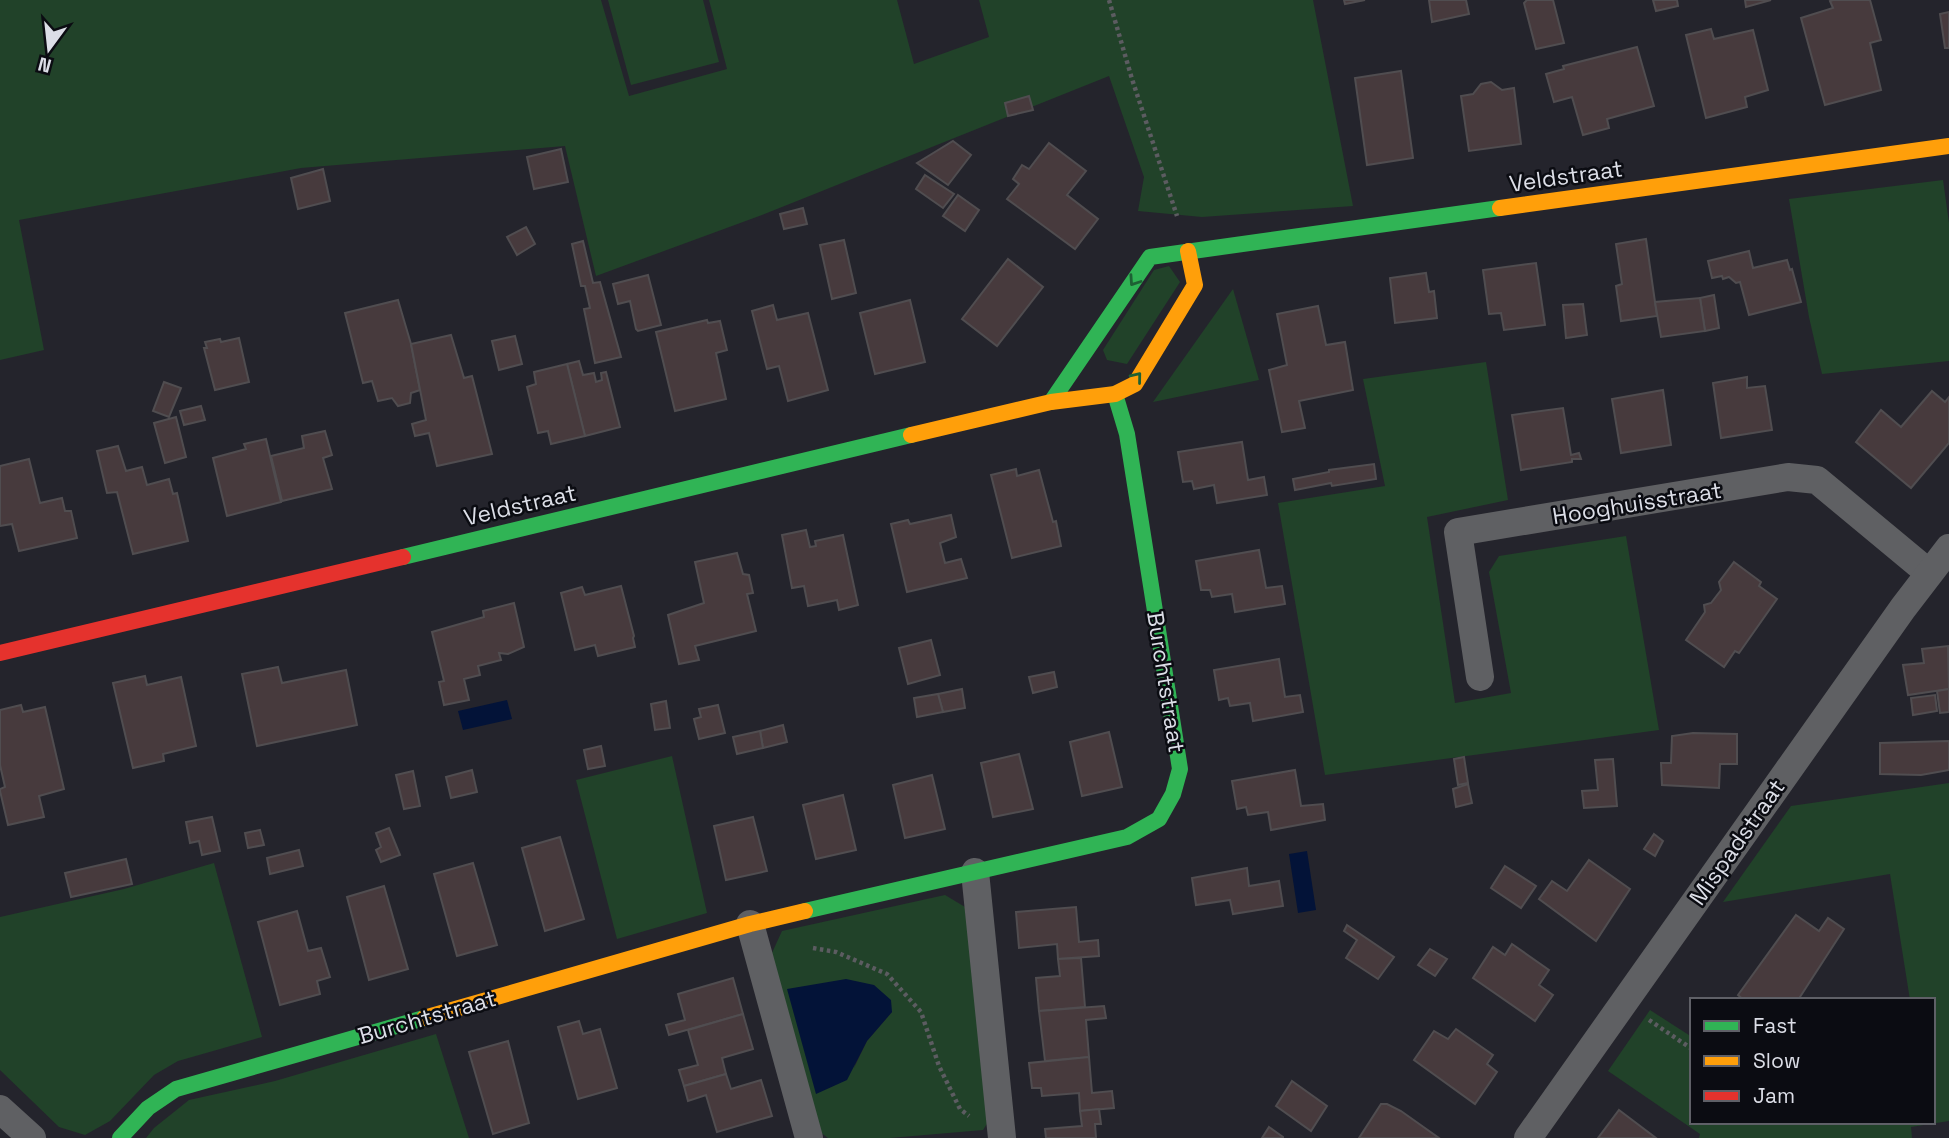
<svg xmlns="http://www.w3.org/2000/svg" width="1949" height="1138" font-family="'Space Grotesk',sans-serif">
<rect width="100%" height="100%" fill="#24242c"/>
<g fill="#214229" fill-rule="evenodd">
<polygon points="0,0 601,0 629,96 727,69 709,0 897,0 914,64 989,37 979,0 1313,0 1353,206 1202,217 1138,211 1144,177 1109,76 762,215 596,276 565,146 301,168 19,220 44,350 0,360"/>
<polygon points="608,0 703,0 719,62 631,85"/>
<polygon points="1943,180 1949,223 1949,361 1822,374 1809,317 1789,199"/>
<polygon points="1169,266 1180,282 1127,364 1107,360 1103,350 1154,270"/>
<polygon points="1233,289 1259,380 1153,402"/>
<polygon points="1486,362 1508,500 1427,517 1455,703 1511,693 1489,572 1499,556 1626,536 1659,730 1325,775 1278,503 1385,486 1363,379"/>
<polygon points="672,756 707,913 617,939 576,780"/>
<polygon points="1949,783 1949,1121 1911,1127 1912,1138 1699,1138 1700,1134 1608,1071 1650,1010 1692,1037 1692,1122 1933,1122 1933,1000 1910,1000 1890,874 1723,902 1791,806"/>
<polygon points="214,863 262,1037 178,1061 154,1075 110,1121 85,1135 59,1127 0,1070 0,917 124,889"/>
<path d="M945 895 965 907 990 1119 983 1130 890 1138H828L820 1132 771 955 782 931ZM874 985 892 1012 867 1041 854 1068Z"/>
<polygon points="436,1034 469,1138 146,1138 154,1128 189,1100 275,1081"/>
</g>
<g fill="#031338">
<polygon points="507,700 512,719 463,730 458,711"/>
<polygon points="1307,851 1316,910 1298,913 1289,854"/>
<polygon points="846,979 874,985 891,1000 892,1012 867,1041 847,1080 816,1094 787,989"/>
</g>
<g fill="#473a3d" stroke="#504d50" stroke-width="2">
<polygon points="1344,0 1365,0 1345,4"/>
<polygon points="1429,0 1466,0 1469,14 1432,22"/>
<polygon points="1527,0 1553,0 1564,43 1536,49 1524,3"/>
<polygon points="1653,0 1677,0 1678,6 1656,11"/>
<polygon points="1745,0 1771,0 1746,7"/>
<polygon points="1870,0 1881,40 1870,43 1881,90 1825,105 1801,18 1833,8 1830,1 1833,0"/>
<polygon points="1949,12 1949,48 1945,48 1940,14"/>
<polygon points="1711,29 1714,39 1753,30 1768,90 1745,97 1747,107 1706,118 1686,35"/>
<polygon points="1637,47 1654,106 1607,119 1609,128 1583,135 1572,97 1554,102 1546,74 1564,69 1563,66"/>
<polygon points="1401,71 1413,158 1367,165 1355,78"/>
<polygon points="1491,82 1502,90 1514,88 1521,144 1469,151 1461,96 1473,94 1481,84"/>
<polygon points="1029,96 1033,110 1008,116 1005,103"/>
<polygon points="953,141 971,155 948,185 917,163"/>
<polygon points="1049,143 1086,171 1067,195 1098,219 1075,249 1007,199 1019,184 1013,179 1022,165 1029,169"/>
<polygon points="561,149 568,182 534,189 527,157"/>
<polygon points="323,169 330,201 298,209 291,178"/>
<polygon points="925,175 954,194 943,208 916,189"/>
<polygon points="958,195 979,210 965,231 943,216"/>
<polygon points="803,208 807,224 784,229 780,214"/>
<polygon points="526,227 535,244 517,255 507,237"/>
<polygon points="1646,239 1657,316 1621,321 1616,286 1622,284 1616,244"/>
<polygon points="844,240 856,293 832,299 820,245"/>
<polygon points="583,241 593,283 600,282 621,357 595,363 584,309 590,308 585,286 581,286 572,244"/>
<polygon points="1749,251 1753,268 1787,260 1790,270 1792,269 1801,302 1749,315 1740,282 1736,283 1729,277 1723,279 1722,276 1712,278 1708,261"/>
<polygon points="1008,259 1043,287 997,346 962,319"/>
<polygon points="1536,263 1545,325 1504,330 1501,313 1489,314 1483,270"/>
<polygon points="1426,273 1429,292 1434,291 1437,318 1395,323 1390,278"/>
<polygon points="648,275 661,325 638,331 636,329 630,301 618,304 613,284"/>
<polygon points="1714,295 1719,328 1705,331 1700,298"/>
<polygon points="1700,298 1705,331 1661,337 1655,302"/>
<polygon points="398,300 411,344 420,390 411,393 410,403 398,406 392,398 378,401 372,381 363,383 345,313"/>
<polygon points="910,300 925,362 875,374 860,313"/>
<polygon points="1583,304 1587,335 1566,338 1563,305"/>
<polygon points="773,305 777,320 808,313 828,390 788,401 779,366 767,369 752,311"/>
<polygon points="1318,306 1326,345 1345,342 1353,390 1299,401 1305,428 1282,432 1269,370 1287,365 1277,314"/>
<polygon points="707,320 708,323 720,321 727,350 716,353 726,399 675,411 656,332"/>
<polygon points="451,335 464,378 472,376 492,454 437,466 429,433 415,436 412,424 426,420 411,344"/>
<polygon points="515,336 522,364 499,370 492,341"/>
<polygon points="239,338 249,382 215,390 204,348 207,348 205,342 220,339 221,342"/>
<polygon points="579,361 583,375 594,373 596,382 602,380 601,373 606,372 620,427 585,436 567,364"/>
<polygon points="567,364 585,436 551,444 548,431 538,433 527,387 536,384 534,372"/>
<polygon points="1747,377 1747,388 1765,386 1772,430 1721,438 1713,383"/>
<polygon points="164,382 181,388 169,417 153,411"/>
<polygon points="1663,390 1671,445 1621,453 1612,399"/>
<polygon points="1932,391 1945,402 1949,397 1949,443 1911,488 1856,442 1881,410 1901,427"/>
<polygon points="201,406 205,420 184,425 180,411"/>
<polygon points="1563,408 1571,455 1579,453 1581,459 1572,459 1572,462 1521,470 1512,415"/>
<polygon points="176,417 186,457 165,463 154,423"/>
<polygon points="325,431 332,455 323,458 332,489 282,501 271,456 304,448 302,436"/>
<polygon points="266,439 281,502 227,516 213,458 246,449 244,444"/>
<polygon points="1242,442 1248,480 1264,477 1267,495 1217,503 1214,485 1194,489 1192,481 1183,482 1178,452"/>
<polygon points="118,446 126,471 142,467 147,485 169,479 173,494 177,493 188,541 133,554 117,492 107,493 97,451"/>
<polygon points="29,459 40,503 62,498 65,511 71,511 77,538 19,551 12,524 0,526 0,466"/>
<polygon points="1374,464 1376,479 1332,486 1331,483 1295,490 1293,479 1329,472 1329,470"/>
<polygon points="1016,469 1017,476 1039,470 1053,522 1056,521 1061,546 1012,558 991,475"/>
<polygon points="951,515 956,537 940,543 945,563 961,559 967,578 907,592 891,524 908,520 910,524"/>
<polygon points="806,530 810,547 816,546 815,541 843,535 858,605 839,610 837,600 808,606 804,586 792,588 782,535"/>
<polygon points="1259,550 1266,588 1282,586 1285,604 1235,612 1232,594 1212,597 1210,590 1201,590 1196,561"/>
<polygon points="737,553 743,574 749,575 753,593 747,594 756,631 695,646 699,660 679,664 668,615 704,603 695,562"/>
<polygon points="1734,562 1761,582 1759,586 1777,599 1739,653 1735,651 1724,667 1686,640 1705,612 1704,605 1711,603 1721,590 1719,582"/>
<polygon points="621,586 634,636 633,638 635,647 598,656 595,645 575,650 561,593 582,587 585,595"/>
<polygon points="514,603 524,647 508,654 499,653 501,660 478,666 480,675 464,679 469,700 444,705 439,682 444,681 432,632 484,617 483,611"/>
<polygon points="931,640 940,675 908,684 899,648"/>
<polygon points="1948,646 1949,689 1908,695 1903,665 1924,663 1922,649"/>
<polygon points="1279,659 1285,697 1300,695 1303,712 1253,721 1250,703 1230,706 1228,698 1219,700 1214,670"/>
<polygon points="278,667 282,683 346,670 357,725 257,746 242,674"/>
<polygon points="1054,672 1057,687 1033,693 1029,677"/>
<polygon points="145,676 147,685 181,677 196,746 163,754 164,761 133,768 113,683"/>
<polygon points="962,689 965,708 943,712 938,694"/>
<polygon points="1949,689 1949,712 1940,713 1937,691"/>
<polygon points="938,694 943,712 917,717 914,698"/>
<polygon points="1935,695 1937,711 1913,715 1911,698"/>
<polygon points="666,701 670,728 655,730 651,704"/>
<polygon points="21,705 23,712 45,707 64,789 39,796 44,817 8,825 0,791 0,789 5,787 0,765 0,710"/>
<polygon points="718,705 725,733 699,739 694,719 701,717 699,709"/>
<polygon points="783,725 787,742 763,748 760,731"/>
<polygon points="760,731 763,748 737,754 733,737"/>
<polygon points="1109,732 1122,787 1082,796 1070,742"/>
<polygon points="1693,733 1737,734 1737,764 1720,764 1719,788 1662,785 1661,763 1671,763 1672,736"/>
<polygon points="1949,741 1949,770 1921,775 1880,774 1880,743"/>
<polygon points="601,746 605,766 588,769 584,750"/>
<polygon points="1019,754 1033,809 993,817 981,763"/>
<polygon points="1464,757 1468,783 1458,785 1454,759"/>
<polygon points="1613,759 1617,806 1584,808 1582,791 1598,790 1595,760"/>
<polygon points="472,770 477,792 451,798 446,777"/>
<polygon points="1295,770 1301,806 1323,804 1325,820 1271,830 1268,812 1248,815 1246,807 1237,809 1232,781"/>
<polygon points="413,771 420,806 404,809 396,775"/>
<polygon points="932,775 945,829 905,838 893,785"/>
<polygon points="1468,784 1472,803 1456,807 1453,789"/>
<polygon points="843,795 856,850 816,859 803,805"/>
<polygon points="212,817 220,851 202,855 199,841 190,843 186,822"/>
<polygon points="753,817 767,871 726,880 714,826"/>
<polygon points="389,828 400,855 381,862 376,850 381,847 376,833"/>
<polygon points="260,830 264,845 248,848 245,833"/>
<polygon points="1654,834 1663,841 1655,856 1644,849"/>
<polygon points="560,837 584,919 545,931 522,848"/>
<polygon points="299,850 303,866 270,874 267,858"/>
<polygon points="126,859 132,884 71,897 65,873"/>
<polygon points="1589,860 1630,889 1596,941 1539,899 1552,881 1567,891"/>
<polygon points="473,863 497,945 457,956 434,874"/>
<polygon points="1505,866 1536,886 1521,908 1491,888"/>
<polygon points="1247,868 1249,886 1279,881 1283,906 1233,914 1230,900 1196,905 1192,878"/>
<polygon points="384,886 408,969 369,980 347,897"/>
<polygon points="1076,907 1079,942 1098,940 1099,956 1058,959 1057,944 1019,948 1016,912"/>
<polygon points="297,911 308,951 321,948 330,977 317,981 320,994 280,1005 258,922"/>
<polygon points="1796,915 1819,931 1828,918 1844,929 1798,1000 1744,1000 1738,995"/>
<polygon points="1347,925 1394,957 1378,979 1346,958 1357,940 1344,931"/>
<polygon points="1512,944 1549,970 1539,985 1553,995 1535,1021 1473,978 1493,947 1505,955"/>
<polygon points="1430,949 1447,959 1435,976 1418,965"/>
<polygon points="1081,958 1085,1007 1039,1011 1036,978 1060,976 1058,959"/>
<polygon points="733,978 743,1014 669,1035 666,1025 685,1020 678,994"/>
<polygon points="1104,1006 1106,1018 1086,1020 1089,1057 1045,1061 1039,1011"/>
<polygon points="743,1014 753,1049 722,1058 726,1074 684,1086 679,1070 698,1065 688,1030"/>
<polygon points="579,1021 583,1034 600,1029 617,1088 578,1099 558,1027"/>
<polygon points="1456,1029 1493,1055 1487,1064 1497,1072 1475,1104 1414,1060 1434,1031 1448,1039"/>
<polygon points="508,1041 529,1123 493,1134 469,1052"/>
<polygon points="1089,1057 1092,1093 1112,1091 1114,1108 1080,1111 1079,1093 1042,1096 1041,1088 1032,1088 1029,1063"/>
<polygon points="726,1074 731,1089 761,1080 772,1116 717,1132 706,1095 688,1101 684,1086"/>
<polygon points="1292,1081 1327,1106 1311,1131 1276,1106"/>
<polygon points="1381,1104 1387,1104 1401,1111 1439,1138 1359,1138"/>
<polygon points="1099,1109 1101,1124 1095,1124 1096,1138 1046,1138 1045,1129 1082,1126 1080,1111"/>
<polygon points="1619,1110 1656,1138 1598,1138"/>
<polygon points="1269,1127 1283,1137 1283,1138 1262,1138"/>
</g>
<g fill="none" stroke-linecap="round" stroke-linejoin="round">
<g stroke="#5c5c61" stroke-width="4.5" stroke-dasharray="3.5 3.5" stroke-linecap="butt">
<polyline points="1109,0 1132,79 1177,216"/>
<polyline points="813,948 836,952 887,974 921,1012 939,1066 960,1109 969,1116"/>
<polyline points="1649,1020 1692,1049"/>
</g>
<g stroke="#5f6063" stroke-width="28">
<polyline points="1480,677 1458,532 1788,477 1817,480 1929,573"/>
<polyline points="975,872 1002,1138"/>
<polyline points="750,924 809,1138"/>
<polyline points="0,1109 32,1138"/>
<polyline points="1528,1138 1903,608 1949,548"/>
</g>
<g stroke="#30b455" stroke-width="16">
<polyline points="1051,402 1150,257 1500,208"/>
<polyline points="403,557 911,435"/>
<polyline points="805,911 1127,837 1159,819 1173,794 1180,769 1127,434 1115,394"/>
<polyline points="120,1138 148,1108 176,1089 424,1018"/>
</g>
<g stroke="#ff9f0a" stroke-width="16">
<polyline points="1500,208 1949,146"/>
<polyline points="911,435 1051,402 1115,394 1135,384 1195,285 1188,251"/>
<polyline points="424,1018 750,924 805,911"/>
</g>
<polyline stroke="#e5322d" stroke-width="16" points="0,653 403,557"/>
</g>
<defs><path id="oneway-chevron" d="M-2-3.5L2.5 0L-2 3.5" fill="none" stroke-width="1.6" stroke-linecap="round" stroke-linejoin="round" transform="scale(1.75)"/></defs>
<g stroke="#1e6034">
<use href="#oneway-chevron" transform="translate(1134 281) rotate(124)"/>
<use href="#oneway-chevron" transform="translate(1137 377) rotate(-51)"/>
</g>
<g text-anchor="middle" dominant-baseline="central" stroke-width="5" stroke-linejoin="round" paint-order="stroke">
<g font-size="23" fill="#dcdee7" stroke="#0b0c12">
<text transform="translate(1566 176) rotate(-8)">Veldstraat</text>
<text transform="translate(1637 503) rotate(-9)">Hooghuisstraat</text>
<text transform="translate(520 505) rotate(-13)">Veldstraat</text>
<text transform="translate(1166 682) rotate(81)">Burchtstraat</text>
<text transform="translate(1737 842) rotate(-55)">Mispadstraat</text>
<text transform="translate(427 1017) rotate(-16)">Burchtstraat</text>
</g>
</g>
<rect x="1690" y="998" width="245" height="126" fill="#0b0c12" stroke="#5f6067" stroke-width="2"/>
<rect x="1704" y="1021" width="35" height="10" fill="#30b455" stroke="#5f6067" stroke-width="2"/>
<text x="1753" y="1033" font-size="21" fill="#dcdee7">Fast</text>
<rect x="1704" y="1056" width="35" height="10" fill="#ff9f0a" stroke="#5f6067" stroke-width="2"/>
<text x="1753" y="1068" font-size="21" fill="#dcdee7">Slow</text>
<rect x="1704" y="1091" width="35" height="10" fill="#e5322d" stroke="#5f6067" stroke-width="2"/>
<text x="1753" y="1103" font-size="21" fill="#dcdee7">Jam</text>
<g transform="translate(49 49) rotate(195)" stroke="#0b0c12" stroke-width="5" paint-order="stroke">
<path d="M0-5L12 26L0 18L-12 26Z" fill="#dcdee7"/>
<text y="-10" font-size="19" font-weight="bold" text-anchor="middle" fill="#dcdee7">N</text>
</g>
</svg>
